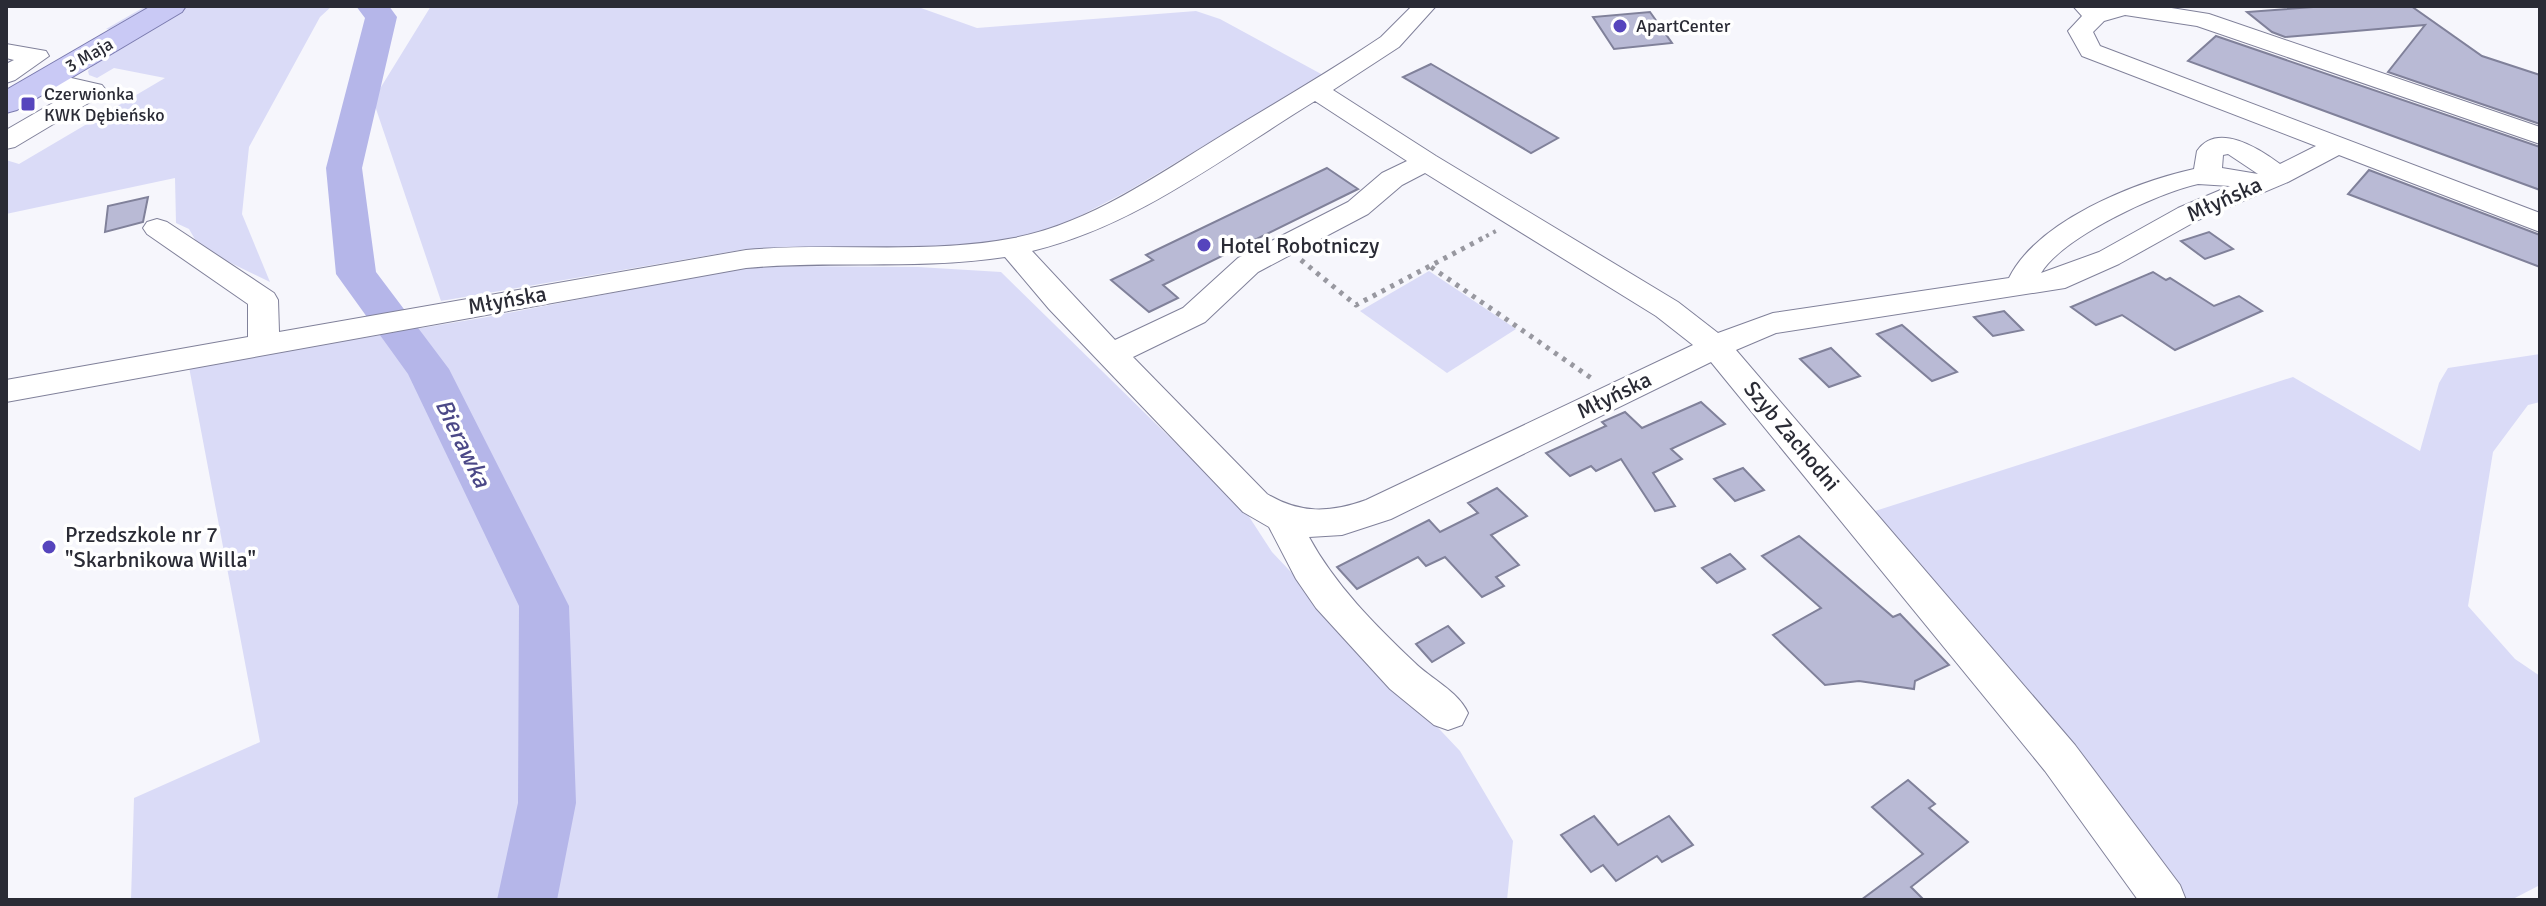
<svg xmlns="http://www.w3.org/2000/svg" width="2546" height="906" font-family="Signika,sans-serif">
<rect width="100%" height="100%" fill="#f6f6fc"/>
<g fill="#dadbf7">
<polygon points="146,6 332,6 320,17 249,147 242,214 270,282 200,248 189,229 176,223 175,178 6,214 6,160 19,164 165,78 114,68 97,78 89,75 88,71 97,61 141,35 106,29"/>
<polygon points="431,6 921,8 977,28 1196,11 1220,19 1323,75 1128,191 1049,232 1009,242 917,250 746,249 441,301 373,100"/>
<polygon points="752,266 918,267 1001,272 1246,512 1272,552 1460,751 1513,841 1507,900 131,900 134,798 260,742 189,367 487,317"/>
<polygon points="1429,271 1516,329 1447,373 1360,311"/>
<polygon points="2540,354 2540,402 2528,405 2493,452 2468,606 2515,659 2540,676 2540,885 2511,900 2186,900 1872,512 2293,377 2420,451 2439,383 2448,368"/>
</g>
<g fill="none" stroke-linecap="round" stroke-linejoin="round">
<polygon fill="#b5b6e9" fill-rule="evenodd" points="356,6 389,6 397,17 362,168 376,272 449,369 569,606 576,803 557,900 497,900 518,803 519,606 408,374 336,274 326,168 365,18"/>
</g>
<g fill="#b9bad5" stroke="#80819a" stroke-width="2">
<polygon points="2327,6 2411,6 2482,56 2540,75 2540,124 2388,72 2425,25 2285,37 2272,32 2247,12"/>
<polygon points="1650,12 1672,43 1614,49 1593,17"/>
<polygon points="2216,36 2540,147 2540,190 2188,61"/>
<polygon points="1431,64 1558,138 1531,153 1403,77"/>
<polygon points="1327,168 1358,189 1163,285 1178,298 1149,312 1111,280 1153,260 1146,255"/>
<polygon points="2369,170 2540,235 2540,267 2348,194"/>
<polygon points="148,197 143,222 105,232 108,206"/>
<polygon points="2209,232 2233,249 2205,259 2181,241"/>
<polygon points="2153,272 2166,280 2170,278 2214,306 2239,296 2262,311 2175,350 2122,315 2096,325 2071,307"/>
<polygon points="2004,311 2023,330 1993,336 1974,317"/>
<polygon points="1902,325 1931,350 1957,372 1932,381 1877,334"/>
<polygon points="1831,348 1860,376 1829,387 1800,359"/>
<polygon points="1701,402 1725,424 1671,449 1682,459 1653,473 1675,506 1655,511 1621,459 1596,471 1591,466 1570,476 1546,453 1606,426 1602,422 1625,412 1642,428"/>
<polygon points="1743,468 1764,490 1735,501 1714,479"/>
<polygon points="1497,488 1527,516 1491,535 1519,565 1496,577 1504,586 1482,597 1445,557 1426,566 1418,557 1357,589 1337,567 1429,520 1440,532 1478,513 1468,503"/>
<polygon points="1799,536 1893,617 1900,614 1949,665 1915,681 1914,689 1859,681 1825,685 1773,635 1821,608 1762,556"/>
<polygon points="1730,554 1745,569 1717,583 1702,568"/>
<polygon points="1448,626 1464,643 1432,662 1416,644"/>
<polygon points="1908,780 1935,804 1929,808 1968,842 1911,887 1924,900 1861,900 1923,854 1872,807"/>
<polygon points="1594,816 1618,845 1669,816 1693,845 1662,862 1657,856 1616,881 1603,865 1591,872 1561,835"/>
</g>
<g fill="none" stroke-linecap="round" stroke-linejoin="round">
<defs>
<g id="minor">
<path d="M1412 6H1436L1399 47 1333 90 1436 156 1678 302 1718 333 1773 313 2009 278C2037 221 2135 182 2194 169L2197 151C2217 121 2260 149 2280 164L2316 146 2082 56 2068 31 2082 16 2073 6H2159L2209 14 2540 127V144L2197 26 2125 15 2104 21 2093 32 2100 46 2540 213V232L2339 155 2288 182 2198 220 2119 264 2065 288 1776 333 1736 350 2075 745 2180 885 2186 900H2138L2045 771 1711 362 1391 519 1342 535 1309 537C1335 585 1375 625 1414 662 1431 679 1458 691 1468 713L1462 725 1448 730 1434 725 1390 689 1316 608 1296 579 1269 527 1243 512 1049 309 1005 257C919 270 832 260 746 268L6 402V380L248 337V304L147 234 143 228 147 222 157 219 167 222 274 293 278 300 279 332 746 250C835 242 926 255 1014 238 1090 223 1156 176 1221 136 1275 103 1329 72 1381 37ZM1315 101 1407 161 1382 173 1348 202 1238 258 1183 308 1115 340 1032 251C1136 226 1225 156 1315 101ZM2228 154 2258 174 2222 168 2223 155ZM1425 173 1656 316 1693 345 1366 500C1330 513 1300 514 1267 494L1133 357 1205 322 1258 272 1368 214 1402 185ZM2198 184 2230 186 2178 208 2099 252 2041 273C2063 237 2157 193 2198 184Z"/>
<polygon points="6,44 46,51 49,56 15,80 6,83 6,64 14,60 6,58"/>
<polygon points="45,72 102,85 106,90 102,95 15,147 6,149 6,130 70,93 36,85 32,80 36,75"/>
</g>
<polygon id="major" points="151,6 186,6 182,12 17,110 6,113 6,90"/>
</defs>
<use href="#minor" stroke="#80819a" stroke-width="2"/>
<use href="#major" stroke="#7a7aae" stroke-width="2"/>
<polyline stroke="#9898a0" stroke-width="4" stroke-dasharray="3 5" stroke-linecap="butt" points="1479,240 1496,231"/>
<g stroke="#9898a0" stroke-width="5" stroke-dasharray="4 6" stroke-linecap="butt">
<polyline points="1301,260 1356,305 1483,238"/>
<polyline points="1431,267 1594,380"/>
</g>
<use href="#minor" fill="#fff" fill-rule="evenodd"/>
<use href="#major" fill="#c9c9f5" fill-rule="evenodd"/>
</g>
<g fill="#5645bd" stroke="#fff" stroke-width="3">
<circle cx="1620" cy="26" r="8"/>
<rect x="20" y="96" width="16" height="16" rx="4"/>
<circle cx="1204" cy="245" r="8"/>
<circle cx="49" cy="547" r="8"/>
</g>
<g text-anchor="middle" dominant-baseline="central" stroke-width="7" stroke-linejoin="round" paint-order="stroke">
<g font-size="18" fill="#2a2b35" stroke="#fff" text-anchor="start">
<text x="1636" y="26">ApartCenter</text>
<text x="44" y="94">Czerwionka<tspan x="44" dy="21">KWK Dębieńsko</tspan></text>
</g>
<g font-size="18" fill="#2a2b35" stroke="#fff">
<text transform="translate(89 55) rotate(-30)">3 Maja</text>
</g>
<g font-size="22" fill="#2a2b35" stroke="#fff">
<text transform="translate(2224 199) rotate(-24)">Młyńska</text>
<text transform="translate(507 300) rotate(-10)">Młyńska</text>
<text transform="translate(1614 395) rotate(-26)">Młyńska</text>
<text transform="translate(1792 436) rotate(50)">Szyb Zachodni</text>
</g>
<g font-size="22" fill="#2a2b35" stroke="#fff" text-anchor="start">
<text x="1220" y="245">Hotel Robotniczy</text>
<text x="65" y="534">Przedszkole nr 7<tspan x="65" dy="25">"Skarbnikowa Willa"</tspan></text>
</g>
<g font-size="24" font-style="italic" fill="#4b4887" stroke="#fff">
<text transform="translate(463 443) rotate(64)">Bierawka</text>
</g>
</g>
<rect width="2546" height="906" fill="none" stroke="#2a2b35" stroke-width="16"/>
</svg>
